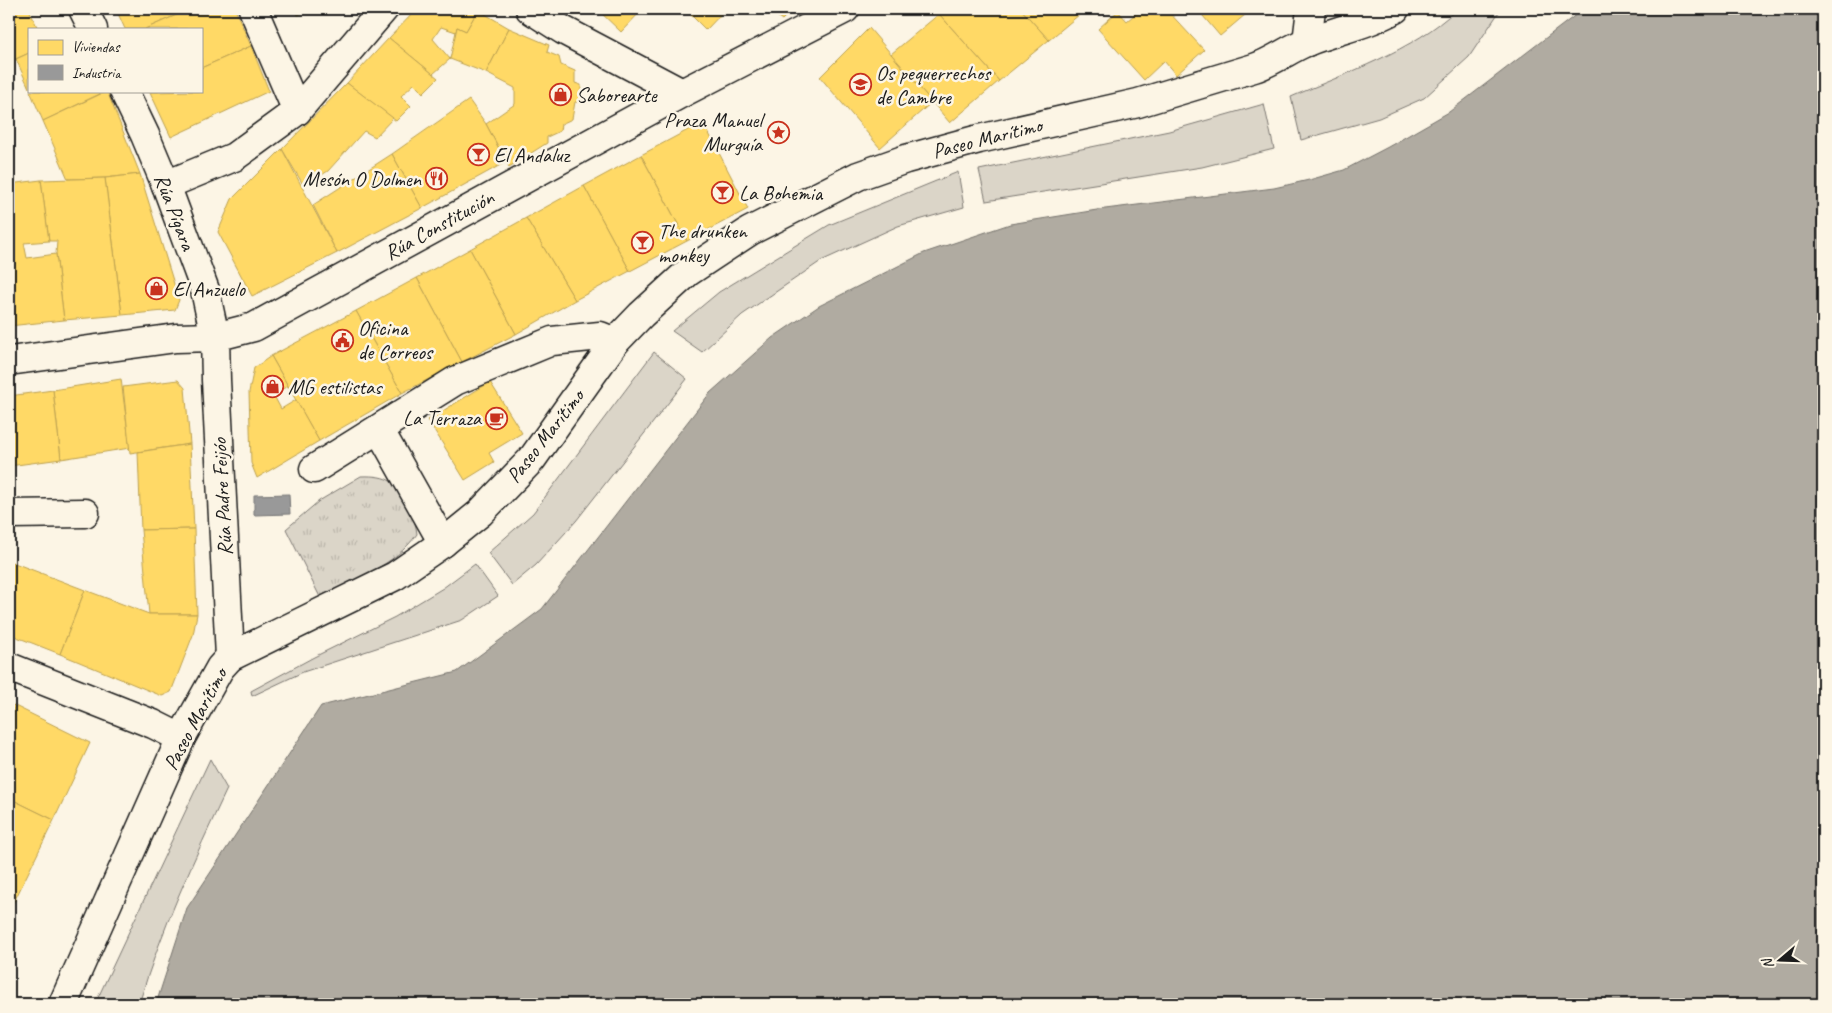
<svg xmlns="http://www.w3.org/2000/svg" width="1832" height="1013" font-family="Caveat,sans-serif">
<defs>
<pattern id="park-tufts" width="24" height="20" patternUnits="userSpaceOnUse" patternTransform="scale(1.25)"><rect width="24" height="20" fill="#dbd5c8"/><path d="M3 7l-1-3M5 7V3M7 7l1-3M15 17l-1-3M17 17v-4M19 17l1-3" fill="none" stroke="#bbb6ab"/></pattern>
</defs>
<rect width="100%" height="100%" fill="#fcf5e5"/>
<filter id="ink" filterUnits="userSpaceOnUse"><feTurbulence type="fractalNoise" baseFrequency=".02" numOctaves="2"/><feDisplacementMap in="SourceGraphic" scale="10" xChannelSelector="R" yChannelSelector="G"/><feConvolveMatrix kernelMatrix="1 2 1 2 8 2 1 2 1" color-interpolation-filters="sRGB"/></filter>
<g filter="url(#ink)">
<g fill="#dbd5c8" stroke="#7c7872">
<path d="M1457 9H1501L1469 57 1424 98 1379 118 1301 140 1291 97C1346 73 1413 51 1457 9Z"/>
<polygon points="1264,104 1274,149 1202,167 986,201 979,170 1169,131"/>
<polygon points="958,172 964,207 898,226 821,261 742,315 702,352 672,331 719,292 829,225"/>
<polygon points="654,352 687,379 576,521 536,565 512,585 488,553 533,513"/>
<polygon points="475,564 498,596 462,620 303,672 252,696 251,691 314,657 395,617 443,588"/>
<path d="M210 759 227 789C194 859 161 930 139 1004H95Z"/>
</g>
<path fill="url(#park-tufts)" stroke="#7c7872" d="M361 476C389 475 399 482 409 508 413 517 416 524 417 534 395 566 353 580 320 597L286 529 319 501Z"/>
<polygon fill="#b0aba1" stroke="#75726c" points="1600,9 1823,9 1823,1004 156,1004 187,908 321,706 457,672 542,609 710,393 772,338 819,306 924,253 1010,224 1097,210 1274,188 1309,180 1344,170 1388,147 1449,112 1577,14"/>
<g fill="#ffd966" stroke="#bba050">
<polygon points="9,9 29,9 38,29 29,29 29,53 9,62"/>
<polygon points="116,9 190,9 145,29 125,29"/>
<polygon points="190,9 235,9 251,46 201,68 201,29 145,29"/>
<polygon points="295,9 311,9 298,15"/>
<polygon points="417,9 473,9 478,10 466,31 457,27 456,32 441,27 433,39 450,59 433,74 389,38"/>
<polygon points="597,9 643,9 621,32"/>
<polygon points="685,9 726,9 706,30"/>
<polygon points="768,9 793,9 782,20"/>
<polygon points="944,9 1021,9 1049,40 999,81 939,14"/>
<polygon points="1021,9 1086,9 1049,40"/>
<polygon points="1141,9 1166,9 1204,50 1176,75 1164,61 1144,80 1098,29 1118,11 1127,21"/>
<polygon points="1197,9 1252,9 1220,36"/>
<polygon points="478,10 509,28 486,73 450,59 457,27 466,31"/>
<polygon points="939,14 999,81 950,123 891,54"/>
<polygon points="509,28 549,45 547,52 559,57 561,65 575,71 575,83 581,85 581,102 575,102 572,119 561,124 560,131 547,137 547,143 509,167 486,124 515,104 515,88 486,73"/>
<polygon points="869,28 932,102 880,148 820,77"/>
<polygon points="389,38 438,78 423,93 414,84 401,96 411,106 396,121 347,83"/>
<polygon points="251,46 269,91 171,137 150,92 201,91 201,68"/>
<polygon points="29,53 29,88 16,59"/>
<polygon points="347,83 393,118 375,137 364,131 328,171 304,186 282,149"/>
<polygon points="30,91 106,91 43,121"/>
<polygon points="107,91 140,174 105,178 68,179 43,121"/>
<polygon points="469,100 486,124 506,162 422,208 392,154"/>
<polygon points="703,122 748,209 687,241 641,155"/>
<polygon points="282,149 337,253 252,296 218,232 232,199"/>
<polygon points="392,154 422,208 337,253 313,205"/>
<polygon points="641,155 687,241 630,271 584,186"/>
<polygon points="140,174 179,300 175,310 122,315 105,178"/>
<polygon points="105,178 122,315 64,320 56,254 57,241 49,241 41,180"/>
<polygon points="41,180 49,241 24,243 27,258 56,254 64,320 9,326 9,184"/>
<polygon points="584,186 630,271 575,300 526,218"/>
<polygon points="526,218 575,300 516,334 470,249"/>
<polygon points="470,249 516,334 462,362 417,278"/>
<polygon points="417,278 462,362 402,393 356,311"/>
<polygon points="356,311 402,393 319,441 271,356"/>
<polygon points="271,356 288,386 273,394 281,409 296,400 319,441 257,478 251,463 249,392 254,368"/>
<polygon points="121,379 130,448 61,459 53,390"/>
<polygon points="178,380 185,388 190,444 130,453 123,387"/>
<polygon points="490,382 522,433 489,453 494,462 465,480 428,420"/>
<polygon points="53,390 61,459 9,466 9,396"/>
<polygon points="190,444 194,529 141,530 138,452"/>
<polygon points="194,529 197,614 149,614 141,530"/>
<polygon points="9,561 85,590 60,654 9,634"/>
<polygon points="85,590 149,614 197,614 193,635 171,692 162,696 60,654"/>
<polygon points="9,704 15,706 9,722"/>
<polygon points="15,706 90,743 54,820 9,798 9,722"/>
<polygon points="9,798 54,820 9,912"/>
</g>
<polygon fill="#999" stroke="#747474" points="289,494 290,514 254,515 254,495"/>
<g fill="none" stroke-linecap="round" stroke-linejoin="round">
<defs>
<g id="street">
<polyline points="83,9 93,29"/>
<polyline points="253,9 297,111"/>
<polyline points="530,9 563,30 682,93"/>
<polyline points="1307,42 1311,9"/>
<polyline points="124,91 145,135 166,185 205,290 215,337 216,380 230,657"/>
<polyline points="166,185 234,157 297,111 384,9"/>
<polyline points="9,361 176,338 215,337 254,327 682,93 845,9"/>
<polyline points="379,429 443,543"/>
<polyline points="314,469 455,381 552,341 600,336 615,342"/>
<polyline points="9,514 85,513"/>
<polyline points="9,667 153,724 181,738"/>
<path d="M63 1004 181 738 220 668 230 657 395 576 443 543 480 513 532 459 615 342 641 315 688 272 750 231 858 176 906 159 979 139 1138 103 1254 68C1273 62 1290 48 1309 41 1338 30 1368 24 1395 9"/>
</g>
</defs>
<use href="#street" stroke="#1c1c1c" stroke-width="31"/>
<use href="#street" stroke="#fcf5e5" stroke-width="28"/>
</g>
</g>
<defs>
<symbol id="school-ring" viewBox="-11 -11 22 22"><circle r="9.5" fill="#fcf5e5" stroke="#c8321e" stroke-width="1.5"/><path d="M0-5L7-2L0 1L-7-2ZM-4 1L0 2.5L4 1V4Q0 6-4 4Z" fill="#c8321e"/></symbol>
<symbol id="shop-ring" viewBox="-11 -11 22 22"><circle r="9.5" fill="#fcf5e5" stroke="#c8321e" stroke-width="1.5"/><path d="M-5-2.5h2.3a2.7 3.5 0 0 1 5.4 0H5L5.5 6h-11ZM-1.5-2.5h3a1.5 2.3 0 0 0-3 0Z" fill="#c8321e"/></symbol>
<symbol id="sight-ring" viewBox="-11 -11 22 22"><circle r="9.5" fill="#fcf5e5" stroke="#c8321e" stroke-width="1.5"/><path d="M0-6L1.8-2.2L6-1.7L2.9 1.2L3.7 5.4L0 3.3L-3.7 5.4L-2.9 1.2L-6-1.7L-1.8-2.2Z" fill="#c8321e"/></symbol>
<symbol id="bar-ring" viewBox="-11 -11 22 22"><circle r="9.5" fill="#fcf5e5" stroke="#c8321e" stroke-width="1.5"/><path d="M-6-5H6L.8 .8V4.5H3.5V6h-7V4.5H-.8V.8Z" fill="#c8321e"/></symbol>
<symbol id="restaurant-ring" viewBox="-11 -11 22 22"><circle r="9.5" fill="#fcf5e5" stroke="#c8321e" stroke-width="1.5"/><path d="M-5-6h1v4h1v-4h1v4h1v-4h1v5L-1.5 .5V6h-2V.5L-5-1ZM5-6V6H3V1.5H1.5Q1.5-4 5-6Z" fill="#c8321e"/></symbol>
<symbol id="civic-ring" viewBox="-11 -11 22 22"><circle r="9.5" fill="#fcf5e5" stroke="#c8321e" stroke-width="1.5"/><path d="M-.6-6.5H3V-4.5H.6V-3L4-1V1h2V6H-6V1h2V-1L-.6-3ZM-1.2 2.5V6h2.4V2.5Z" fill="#c8321e"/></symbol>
<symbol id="cafe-ring" viewBox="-11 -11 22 22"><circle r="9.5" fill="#fcf5e5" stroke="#c8321e" stroke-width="1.5"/><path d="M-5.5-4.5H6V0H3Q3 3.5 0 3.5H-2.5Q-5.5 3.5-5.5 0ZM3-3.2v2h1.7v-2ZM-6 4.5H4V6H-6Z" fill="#c8321e"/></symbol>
</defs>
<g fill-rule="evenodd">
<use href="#school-ring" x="848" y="72" width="25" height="25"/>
<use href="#shop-ring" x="548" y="82" width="25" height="25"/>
<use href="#sight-ring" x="766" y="120" width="25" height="25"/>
<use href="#bar-ring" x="466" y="142" width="25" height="25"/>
<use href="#restaurant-ring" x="424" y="166" width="25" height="25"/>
<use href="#bar-ring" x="710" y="180" width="25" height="25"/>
<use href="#bar-ring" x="630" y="230" width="25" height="25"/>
<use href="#shop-ring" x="144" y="276" width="25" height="25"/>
<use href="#civic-ring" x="330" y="328" width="25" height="25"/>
<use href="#shop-ring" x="260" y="374" width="25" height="25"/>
<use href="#cafe-ring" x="484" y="406" width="25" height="25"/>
</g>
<g text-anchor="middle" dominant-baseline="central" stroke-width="5" stroke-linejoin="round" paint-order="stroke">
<g font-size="21" fill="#1c1c1c" stroke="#fcf5e5" text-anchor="start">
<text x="876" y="73">Os pequerrechos<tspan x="876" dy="24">de Cambre</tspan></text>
<text x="576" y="95">Saborearte</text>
<text x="762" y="120" text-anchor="end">Praza Manuel<tspan x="762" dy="24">Murguía</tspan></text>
<text x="494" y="155">El Andaluz</text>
<text x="421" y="179" text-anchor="end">Mesón O Dolmen</text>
<text x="739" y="193">La Bohemia</text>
<text x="658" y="231">The drunken<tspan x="658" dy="24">monkey</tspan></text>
<text x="173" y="289">El Anzuelo</text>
<text x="358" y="328">Oficina<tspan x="358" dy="24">de Correos</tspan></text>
<text x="288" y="387">MG estilistas</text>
<text x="481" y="418" text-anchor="end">La Terraza</text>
</g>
<g font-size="21" fill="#1c1c1c" stroke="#fcf5e5">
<text transform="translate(987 138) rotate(-14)">Paseo Marítimo</text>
<text transform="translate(175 212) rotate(69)">Rúa Pígara</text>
<text transform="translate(439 225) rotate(-29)">Rúa Constitución</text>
<text transform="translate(545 436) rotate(-52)">Paseo Marítimo</text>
<text transform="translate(222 497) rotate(-93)">Rúa Padre Feijóo</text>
<text transform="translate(195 719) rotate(-62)">Paseo Marítimo</text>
</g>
</g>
<rect width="1832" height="1013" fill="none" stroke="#fcf5e5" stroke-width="30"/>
<rect x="15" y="15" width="1802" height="983" fill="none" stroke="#1c1c1c" stroke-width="2" filter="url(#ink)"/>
<rect x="28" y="28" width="175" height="65" fill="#fcf5e5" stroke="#a29e95"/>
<rect x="38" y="40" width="25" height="15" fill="#ffd966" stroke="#a29e95"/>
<text x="72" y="52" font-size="15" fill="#1c1c1c">Viviendas</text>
<rect x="38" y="65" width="25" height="15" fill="#999999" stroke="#a29e95"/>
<text x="72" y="78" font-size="15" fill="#1c1c1c">Industria</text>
<g transform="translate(1780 960) rotate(251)" stroke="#fcf5e5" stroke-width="4" paint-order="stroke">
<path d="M0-4L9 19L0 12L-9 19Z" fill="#1c1c1c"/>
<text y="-8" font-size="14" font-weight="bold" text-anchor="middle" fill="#1c1c1c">N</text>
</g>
</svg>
